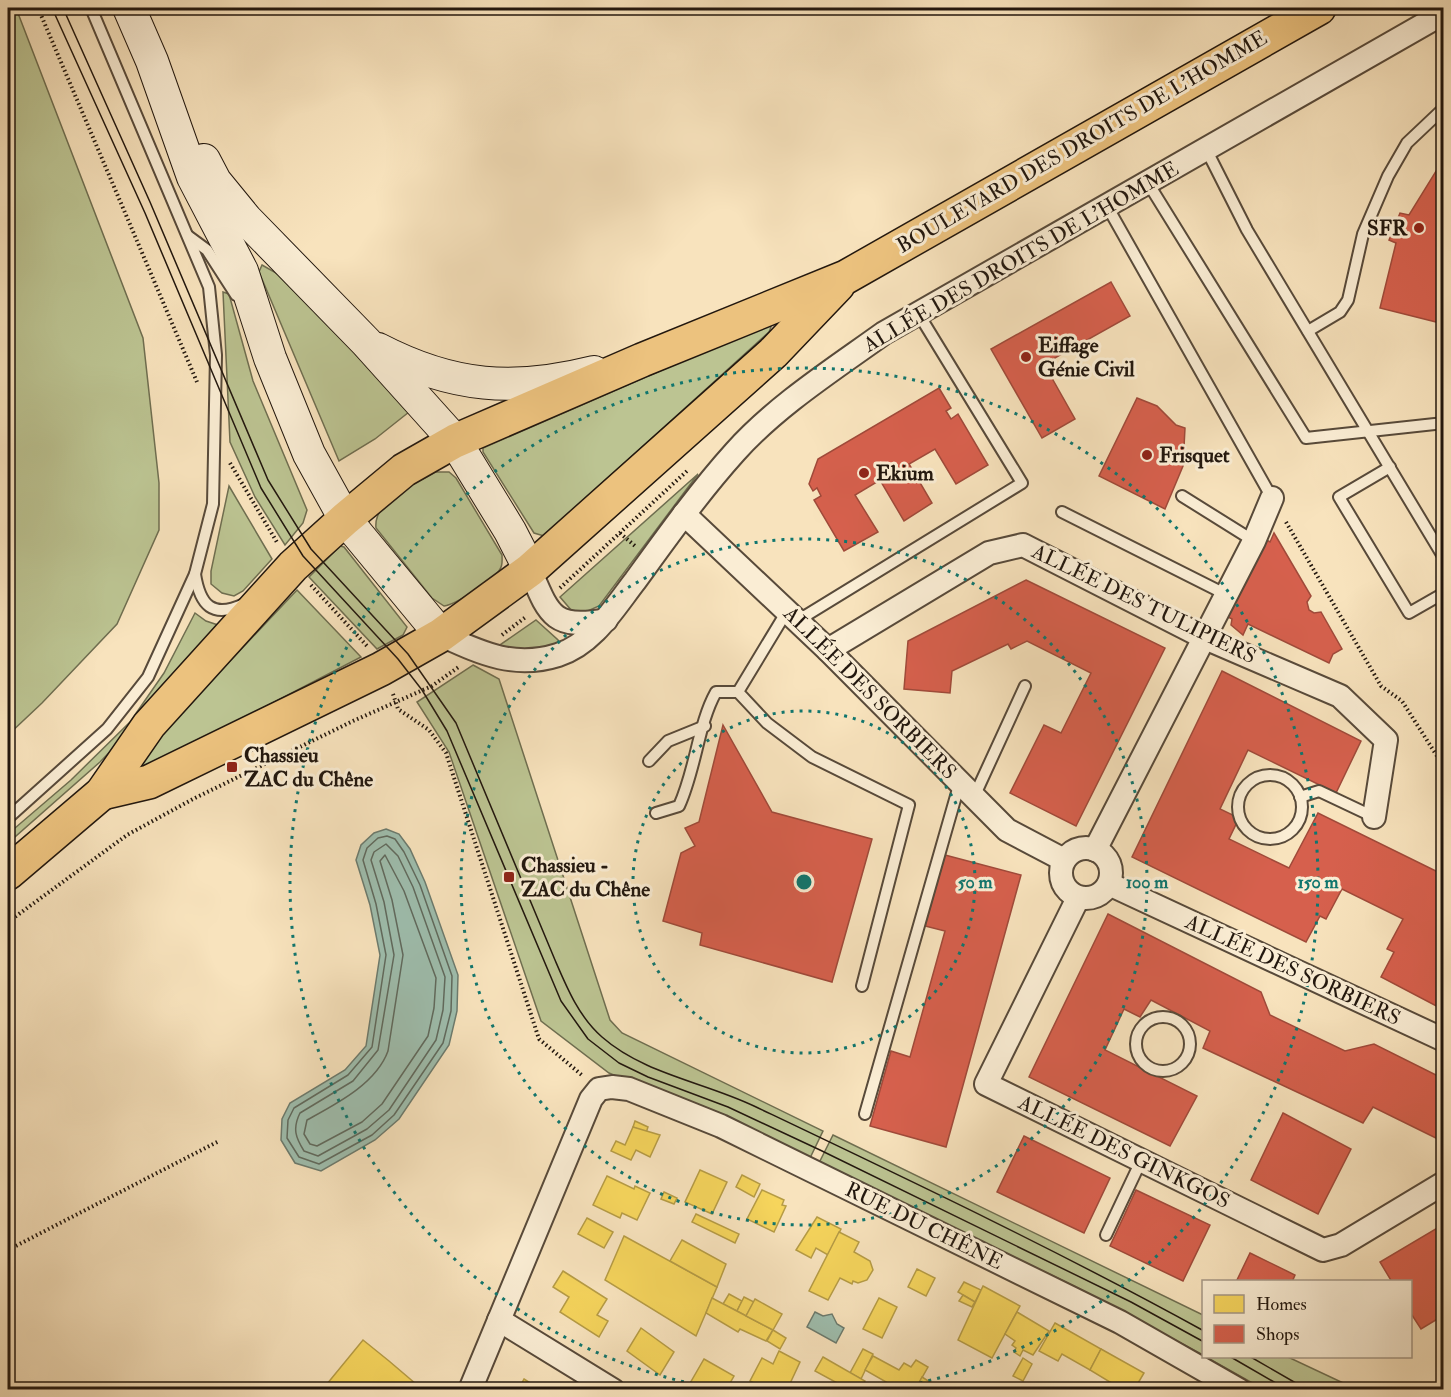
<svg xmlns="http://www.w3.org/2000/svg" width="1451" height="1397" font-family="'IM FELL Double Pica',serif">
<rect width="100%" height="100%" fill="#f8e3bd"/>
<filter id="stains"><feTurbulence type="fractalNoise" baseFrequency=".00333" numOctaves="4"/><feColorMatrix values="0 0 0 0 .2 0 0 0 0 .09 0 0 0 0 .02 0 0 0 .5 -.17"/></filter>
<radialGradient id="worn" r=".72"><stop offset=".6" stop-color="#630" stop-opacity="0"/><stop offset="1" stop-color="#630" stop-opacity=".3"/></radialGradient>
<g fill="#bcc492" stroke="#6f6e50" stroke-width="1.5">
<polygon points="8,8 16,8 143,338 159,483 159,530 117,624 42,703 8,735"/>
<polygon points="262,265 285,278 409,412 375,439 339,461 259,272"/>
<polygon points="223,292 229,294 253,381 307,510 303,523 285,545 255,497 230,442"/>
<polygon points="768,324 771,327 769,332 544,536 534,533 483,452 483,448"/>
<path d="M435 472H449L456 478 502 555C502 560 503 565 500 569 494 580 457 604 444 606L432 598 376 528C373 500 414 485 435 472Z"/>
<polygon points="698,474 599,606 581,614 572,611 560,597"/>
<polygon points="229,486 272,559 243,591 234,596 222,593 211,584 211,571"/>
<polygon points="340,546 344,547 407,627 403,635 377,649 309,577"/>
<polygon points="297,590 361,657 138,773 130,767"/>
<polygon points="195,613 206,621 218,625 193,665 100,762 8,843 8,834 71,780 130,722 164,673"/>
<polygon points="536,620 558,640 559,646 548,651 497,647"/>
<polygon points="473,665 499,679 610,1020 622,1033 823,1131 810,1158 609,1073 541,1021 449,752 417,702"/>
<polygon points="833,1135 1203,1315 1203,1355 1076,1287 819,1163"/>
<polygon points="1206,1357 1288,1357 1356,1389 1263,1389"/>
</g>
<g fill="#9ebeae" stroke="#6c7b6e" stroke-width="1.5">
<polygon points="386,829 399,834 410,849 425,882 458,975 457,1011 449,1045 399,1119 375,1140 321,1171 295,1163 281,1140 282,1119 290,1103 345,1070 366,1046 380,955 370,905 356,860 361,845 374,833"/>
<polygon points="815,1312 823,1316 832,1314 837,1324 844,1328 836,1343 807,1327"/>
</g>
<g fill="#f6d55c" stroke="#b69c45" stroke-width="1.5">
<polygon points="635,1121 648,1127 646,1133 633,1127"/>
<polygon points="633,1127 660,1135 650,1157 636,1150 631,1160 611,1151 616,1141 625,1145"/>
<polygon points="700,1170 727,1182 712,1214 685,1202"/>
<polygon points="742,1175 760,1184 754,1197 736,1187"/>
<polygon points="607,1176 634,1189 635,1186 650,1193 637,1220 622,1213 620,1218 593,1205"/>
<polygon points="762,1190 784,1200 782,1205 786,1206 774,1232 747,1219"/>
<polygon points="664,1192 677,1198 674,1204 661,1199"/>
<polygon points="696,1214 739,1234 735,1243 692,1222"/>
<polygon points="817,1217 841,1229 828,1255 816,1248 811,1258 796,1250"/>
<polygon points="587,1218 613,1232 604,1248 578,1234"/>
<polygon points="839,1232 859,1242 854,1252 870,1261 873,1270 867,1280 858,1283 853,1281 852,1284 840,1278 828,1300 809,1291"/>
<polygon points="624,1236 717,1287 696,1336 605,1280"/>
<polygon points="682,1240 726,1264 717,1287 670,1261"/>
<polygon points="917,1269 935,1278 926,1296 908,1287"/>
<polygon points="563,1271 607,1299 597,1315 608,1321 599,1337 560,1312 569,1297 553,1287"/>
<polygon points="964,1282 981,1290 975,1302 958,1292"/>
<polygon points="983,1286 1020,1306 992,1358 958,1340"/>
<polygon points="729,1294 742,1301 737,1311 723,1304"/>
<polygon points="963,1295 975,1302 972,1307 959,1301"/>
<polygon points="744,1297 754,1302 746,1316 737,1311"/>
<polygon points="712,1298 773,1330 766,1341 740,1329 738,1332 706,1313"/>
<polygon points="879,1298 897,1307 882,1338 863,1329"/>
<polygon points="755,1299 782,1314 773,1330 746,1316"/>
<polygon points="1017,1312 1049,1331 1033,1355 1023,1350 1020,1356 1014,1352 1016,1348 1012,1345 1015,1341 1005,1334"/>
<polygon points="1055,1323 1101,1349 1090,1370 1062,1354 1058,1361 1039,1351"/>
<polygon points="641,1328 674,1352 660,1375 627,1351"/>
<polygon points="773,1330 786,1338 780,1349 767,1341"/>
<polygon points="363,1340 389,1361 423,1390 322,1390"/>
<polygon points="863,1349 873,1354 861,1379 850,1373"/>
<polygon points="1101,1349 1144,1373 1134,1390 1123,1390 1090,1370"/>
<polygon points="779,1351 800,1362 787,1390 768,1390 750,1381 762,1358 773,1364"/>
<polygon points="873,1356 899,1370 904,1363 911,1367 916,1360 928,1367 915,1390 900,1390 865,1370"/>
<polygon points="823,1357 865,1381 861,1390 850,1390 815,1371"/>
<polygon points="1023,1358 1032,1364 1023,1381 1013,1376"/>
<polygon points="704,1359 734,1376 726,1390 698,1390 689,1385"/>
<polygon points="922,1377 930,1382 926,1390 915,1390"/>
<polygon points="524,1379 541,1390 518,1390"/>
</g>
<g fill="#d6604d" stroke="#a04a3a" stroke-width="1.5">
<polygon points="1444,147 1444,324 1380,308 1396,243 1389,240 1400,213 1409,215 1443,160 1437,155"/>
<polygon points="1111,282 1130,316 1044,364 1075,419 1042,438 991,349"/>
<polygon points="939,388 951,408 946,411 951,419 958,414 988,465 956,484 935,449 909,464 932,503 904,521 880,480 855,495 878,532 844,551 814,500 821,496 817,488 813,491 809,484 818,459"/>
<polygon points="1137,398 1157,406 1176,425 1185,428 1183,466 1165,509 1099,476"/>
<polygon points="1274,533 1311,596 1307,602 1309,610 1314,613 1321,612 1342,649 1333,654 1329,663 1248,624 1243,635 1231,625 1232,619 1228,617 1265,539 1270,542"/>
<polygon points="1026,580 1165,648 1076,826 1010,793 1044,725 1061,733 1091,673 1027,641 1011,649 1008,644 952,671 950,693 904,689 908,641"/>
<polygon points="1222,671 1361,741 1336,793 1248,750 1220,809 1239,818 1229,839 1289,868 1318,813 1444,875 1444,1010 1381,977 1394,952 1387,949 1403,919 1342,889 1326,919 1320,916 1306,942 1132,857"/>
<polygon points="723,725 772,812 872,839 832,982 700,945 702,933 663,921 681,853 695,846 685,828 699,822"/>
<polygon points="945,855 1021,875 946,1147 870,1126 891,1051 910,1057 945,931 925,926"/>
<polygon points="1108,914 1261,992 1270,1015 1345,1051 1374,1044 1444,1079 1444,1142 1373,1107 1363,1123 1203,1048 1210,1031 1151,1000 1140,1017 1124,1009 1105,1050 1197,1096 1170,1146 1029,1077"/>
<polygon points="1283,1113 1351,1149 1318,1214 1251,1180"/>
<polygon points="1024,1136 1110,1178 1084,1233 997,1192"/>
<polygon points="1136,1190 1210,1225 1183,1281 1110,1246"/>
<polygon points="1444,1224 1444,1315 1421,1329 1410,1312 1410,1282 1392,1282 1380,1262"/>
<polygon points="1250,1253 1295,1275 1292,1282 1236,1282"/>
</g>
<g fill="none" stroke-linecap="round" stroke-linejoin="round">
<g stroke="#606a5e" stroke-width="1.5">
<polygon points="387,836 395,839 404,852 420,885 452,976 451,1011 443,1043 394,1115 372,1135 319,1164 299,1157 287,1138 288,1120 294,1108 348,1075 372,1047 386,955 376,904 363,860 367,848 378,838"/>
<path d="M386 844 398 856 413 887 445 977 443 1010 436 1040 389 1110 367 1129 318 1156 304 1151C296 1138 292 1129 300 1113L353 1081 378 1050 394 955 384 902 371 860 374 852Z"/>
<path d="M385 855 404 891 436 978 434 1008 428 1036 382 1104 362 1122 317 1146 310 1144 304 1134 307 1120C336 1104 376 1084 388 1051L403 955 392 900 380 861Z"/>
</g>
<defs>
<g id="lane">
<polyline points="1206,149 1247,230 1444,558"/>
<polyline points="1148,183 1306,438 1444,423"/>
<polyline points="1107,206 1272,498"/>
<polyline points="188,236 207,250 236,295"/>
<polyline points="1308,331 1340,312 1348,300 1363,234 1388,176 1407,143 1444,108"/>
<polyline points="1390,467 1339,497 1409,613 1444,593"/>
<polyline points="1182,496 1254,541"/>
<polyline points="1062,512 1227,595"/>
<path d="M195 574C200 605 212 619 244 604"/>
<polyline points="787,611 738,692 767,723 812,757 909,805 862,986"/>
<polyline points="797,621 1022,483 918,313"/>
<polyline points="649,761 668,741 705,726"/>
<circle cx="1270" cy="807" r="32"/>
<polyline points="974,797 1025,686"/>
<polyline points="1300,797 1319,791 1374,817"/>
<path d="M656 813 679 806C696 769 698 724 716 692H738"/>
<polyline points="8,818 107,729 148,677 195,574 213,504 216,355 209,287 91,8"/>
<circle cx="1163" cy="1044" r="27"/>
<polyline points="865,1114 960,782"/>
<polyline points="1106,1235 1141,1161"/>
</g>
<g id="street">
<polyline points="684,514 828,650 1007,830 1064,860"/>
<path d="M530 570C549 615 553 630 606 620"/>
<path d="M441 635C481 653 514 669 558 655 593 644 614 608 635 581 667 537 699 492 735 452 776 406 834 369 884 333L1444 13"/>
<polyline points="828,650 989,553 1023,545 1205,638 1340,696 1386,740 1374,817"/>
<circle cx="1086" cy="873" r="25"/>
<polyline points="1095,850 1254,541 1272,498"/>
<polyline points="1109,884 1444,1040"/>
<polyline points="1078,898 986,1084 1323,1250 1341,1245 1444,1183"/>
<polyline points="499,1320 613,1390"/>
<polyline points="470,1390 591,1099 599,1089 612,1087 629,1089 721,1126 1120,1322 1239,1390"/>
</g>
<g id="secondary">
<polyline points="129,8 152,61 193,177 242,271 270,358 309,454 345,519 441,635"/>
<polyline points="204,160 215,181 246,219 366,342 455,441 510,531 530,570"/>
<path d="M378 349C453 388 514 392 594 372"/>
</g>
<g id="primary">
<polyline points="102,793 149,782 381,669 441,635 530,570 773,353 838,285"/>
<polyline points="8,873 102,793 149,725 293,566 345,519 404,470 455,441 642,360 846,277 1319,8"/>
</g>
</defs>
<use href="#lane" stroke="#584a3a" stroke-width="14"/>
<use href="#street" stroke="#584a3a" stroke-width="26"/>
<use href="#secondary" stroke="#22170e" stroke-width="34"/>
<use href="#primary" stroke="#22170e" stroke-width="36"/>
<g stroke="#22170e" stroke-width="4" stroke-dasharray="1.5 3" stroke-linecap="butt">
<polyline points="38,8 197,382"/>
<polyline points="230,463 278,544"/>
<polyline points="1286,522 1381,686 1402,701 1444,767"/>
<polyline points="620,533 635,546"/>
<polyline points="311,585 367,646"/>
<polyline points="560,588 687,471"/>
<polyline points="502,635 527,616"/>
<polyline points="393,694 398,709 429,730 446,753 539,1039 583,1076"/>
<polyline points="8,922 127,835 193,799 353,721 432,686 460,666"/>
<polyline points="8,1250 219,1141"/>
</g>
<use href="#lane" stroke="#faedd4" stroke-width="10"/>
<use href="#street" stroke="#faedd4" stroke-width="22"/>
<use href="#secondary" stroke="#faedd4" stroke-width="32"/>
<use href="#primary" stroke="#ecc27e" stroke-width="33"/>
<g stroke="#22170e" stroke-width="1.5">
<polyline points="52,8 145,213 261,488 303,556 398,659 422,690 447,731 561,1001 588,1039 619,1063 648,1077 728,1107 820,1150 1131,1302 1204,1342"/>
<path d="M63 8 150 202 268 480 311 549 408 654 456 723 555 960C567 988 579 1017 602 1037 644 1074 704 1082 754 1106 905 1178 1057 1250 1204 1331"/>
<polyline points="1229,1356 1288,1390"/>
<polyline points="1249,1356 1308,1390"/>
</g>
</g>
<g fill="none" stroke="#0f766e" stroke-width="3" stroke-dasharray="3 6">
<circle cx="804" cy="882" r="171"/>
<circle cx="804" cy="882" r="343"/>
<path d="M719 1389A514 514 0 1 1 889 1389"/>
</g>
<g fill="#8f2418" stroke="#faedd4" stroke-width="2">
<circle cx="1419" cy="228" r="6"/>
<circle cx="1026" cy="357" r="6"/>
<circle cx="1147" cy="455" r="6"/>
<circle cx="864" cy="473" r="6"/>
<rect x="226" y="761" width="12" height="12" rx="3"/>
<rect x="503" y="871" width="12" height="12" rx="3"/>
</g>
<g text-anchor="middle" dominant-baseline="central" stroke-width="6" stroke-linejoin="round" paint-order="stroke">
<g font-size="21" fill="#22170e" stroke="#faedd4">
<text transform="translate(1082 142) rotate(-30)">BOULEVARD DES DROITS DE L'HOMME</text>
<text transform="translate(1021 257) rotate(-30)">ALLÉE DES DROITS DE L'HOMME</text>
<text transform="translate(1144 604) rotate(26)">ALLÉE DES TULIPIERS</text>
<text transform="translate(870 693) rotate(45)">ALLÉE DES SORBIERS</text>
<text transform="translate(1293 970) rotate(25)">ALLÉE DES SORBIERS</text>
<text transform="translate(1124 1152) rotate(26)">ALLÉE DES GINKGOS</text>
<text transform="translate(924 1226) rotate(26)">RUE DU CHÊNE</text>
</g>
<g font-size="21" font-weight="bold" fill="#22170e" stroke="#faedd4" text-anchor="start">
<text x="1407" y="228" text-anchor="end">SFR</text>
<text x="1038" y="345">Eiffage<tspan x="1038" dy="24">Génie Civil</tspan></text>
<text x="1159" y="455">Frisquet</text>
<text x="876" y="473">Ekium</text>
<text x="244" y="755">Chassieu<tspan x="244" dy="24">ZAC du Chêne</tspan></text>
<text x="521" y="865">Chassieu -<tspan x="521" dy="24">ZAC du Chêne</tspan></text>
</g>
</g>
<circle cx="804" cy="882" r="9" fill="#0f766e" stroke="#faedd4" stroke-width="3"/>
<g font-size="18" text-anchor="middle" font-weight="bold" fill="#0f766e" stroke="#faedd4" stroke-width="6" stroke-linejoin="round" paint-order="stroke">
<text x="975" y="888">50 m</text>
<text x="1147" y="888">100 m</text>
<text x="1318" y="888">150 m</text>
</g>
<rect width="1451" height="1397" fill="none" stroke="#f8e3bd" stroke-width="30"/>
<rect x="9" y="9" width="1433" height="1379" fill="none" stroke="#22170e" stroke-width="3"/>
<rect x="15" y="15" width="1421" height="1367" fill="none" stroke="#22170e" stroke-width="1.5"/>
<rect x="1202" y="1280" width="210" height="78" fill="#faedd4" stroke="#a49785" stroke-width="1.5"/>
<rect x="1214" y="1295" width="30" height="18" fill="#f6d55c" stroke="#a49785" stroke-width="1.5"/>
<text x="1256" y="1310" font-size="18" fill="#22170e">Homes</text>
<rect x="1214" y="1325" width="30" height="18" fill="#d6604d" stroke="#a49785" stroke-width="1.5"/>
<text x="1256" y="1340" font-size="18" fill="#22170e">Shops</text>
<rect width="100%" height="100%" filter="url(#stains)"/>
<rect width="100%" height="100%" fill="url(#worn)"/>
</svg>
